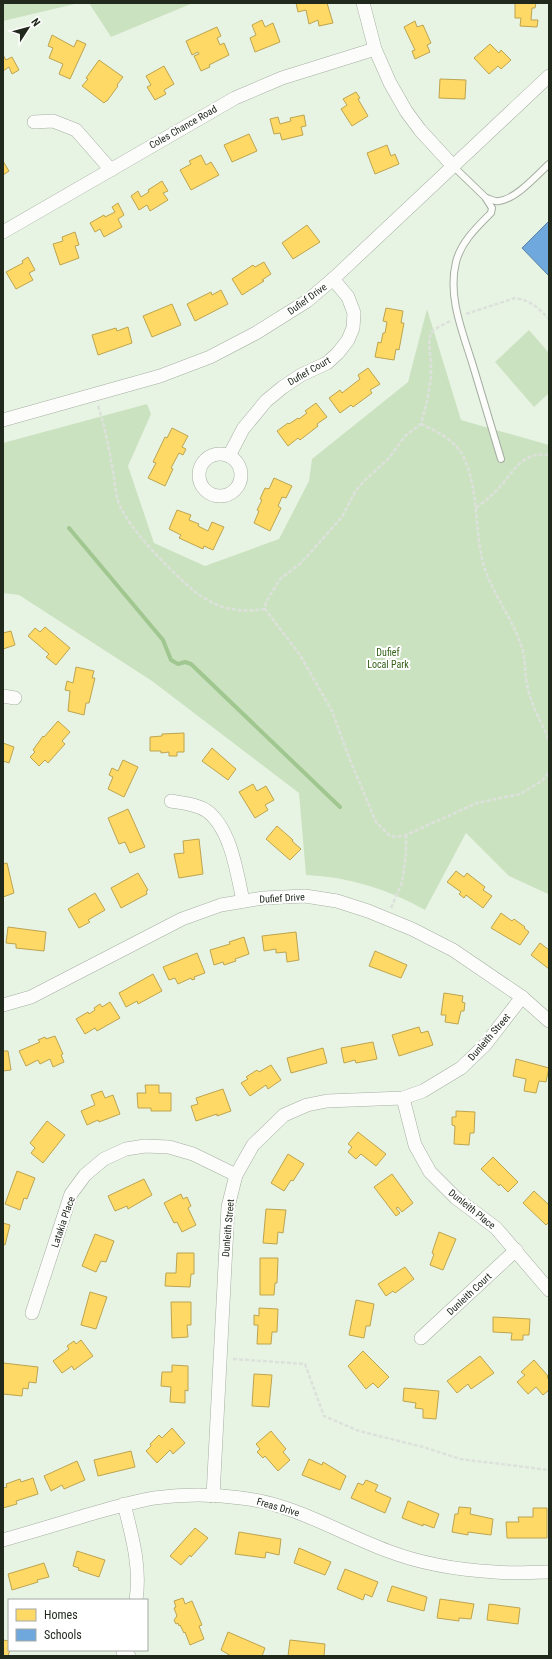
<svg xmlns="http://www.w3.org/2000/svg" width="552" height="1659" font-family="'Roboto Condensed',sans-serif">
<rect width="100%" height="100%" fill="#e8f4e3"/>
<g fill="#cbe2c0">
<polygon points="3,3 79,3 3,21"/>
<polygon points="89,3 193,3 111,37"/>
<path d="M427 309 461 420 549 445V891L548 894 509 876 466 833 425 910C388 889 349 877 306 875L299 793 152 681 19 595 3 593V443L147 404 151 414 128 466 154 543 205 566 279 539 309 481 312 459 408 382Z"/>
<polygon points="529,330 549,353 549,393 534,407 495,362"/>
</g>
<g fill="#ffd966" stroke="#bca450">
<polygon points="296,3 327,3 333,23 319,26 318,20 309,24 306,10 298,12"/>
<polygon points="515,3 536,3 535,8 532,8 531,20 538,20 537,27 520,26 521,18 515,18"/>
<polygon points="262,20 265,27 273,23 280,42 255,52 250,38 256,35 252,25"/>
<polygon points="415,21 417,27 423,25 431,43 427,45 430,52 415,59 412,51 415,50 404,27"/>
<polygon points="217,27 221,36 217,38 220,45 224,43 229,55 209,65 210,67 201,71 194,56 199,54 198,52 192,55 186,41"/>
<polygon points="52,35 74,47 77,40 86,44 70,79 59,74 63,64 49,58 53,48 48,46"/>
<polygon points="490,44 499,53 501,50 511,60 501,69 498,66 489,74 474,58"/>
<polygon points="3,55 6,60 12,57 19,70 12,74 9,67 3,71"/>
<polygon points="99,60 123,77 117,85 118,86 107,101 106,101 104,103 82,86 88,79 86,78"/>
<polygon points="164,66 174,84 164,90 166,94 155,100 147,87 151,85 146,76"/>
<polygon points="440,79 466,80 465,99 439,98"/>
<polygon points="356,92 360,98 358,99 368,116 352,126 341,109 347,105 343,99"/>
<polygon points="304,115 306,126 301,127 303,135 282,140 280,133 274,134 270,119 278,117 280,124 291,121 290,118"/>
<polygon points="249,134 257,151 232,162 224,145"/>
<polygon points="387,145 391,156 395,154 399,164 375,174 367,153"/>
<polygon points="201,155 206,165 211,162 219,175 191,190 180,170 191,164 189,161"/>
<polygon points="3,161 9,171 3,175"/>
<polygon points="162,181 168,191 163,193 168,200 150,211 147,205 139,210 131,196 138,191 141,197 149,192 148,190"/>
<polygon points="118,203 124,215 118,219 122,227 104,237 100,229 95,232 90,223 104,215 105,217 115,212 112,207"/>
<polygon points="307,225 320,242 293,259 282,243"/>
<polygon points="75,232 79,245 75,246 79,258 60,265 53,244 63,241 62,237"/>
<polygon points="28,257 35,270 29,273 33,280 16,289 6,272 23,263 22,261"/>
<polygon points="264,262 271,274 262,280 264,281 242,295 232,279 253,265 255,267"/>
<polygon points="221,290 228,304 195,321 187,304 211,292 212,295"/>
<polygon points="172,304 181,325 152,337 143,316"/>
<polygon points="386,308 403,311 401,323 404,323 399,350 396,349 394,360 375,357 378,342 381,343 383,333 385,333 387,322 383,321"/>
<polygon points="128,327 132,343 98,355 92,335 116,328 117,331"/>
<polygon points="368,368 380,384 370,390 372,393 353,407 351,405 340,413 329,398 340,390 342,393 360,379 358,375"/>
<polygon points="316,403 327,417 317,424 318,426 300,440 298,438 288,446 277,431 288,423 289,424 298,418 299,419 307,413 305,411"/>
<polygon points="172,428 188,436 182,447 186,449 183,455 179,453 171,468 173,469 165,486 148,478 156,463 153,462 165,437 167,438"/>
<polygon points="274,478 292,486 286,498 282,497 278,506 281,508 270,531 254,523 259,511 257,510 262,500 260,499 265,488 269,489"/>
<polygon points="177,510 191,515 189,520 199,524 198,526 208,531 212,522 224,527 213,550 204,546 203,549 179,538 181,535 169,529"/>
<polygon points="45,627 70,648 56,665 46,657 49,654 28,636 35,628 40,632"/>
<polygon points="11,631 15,645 3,649 3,633"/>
<polygon points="76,667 94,671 92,678 95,678 89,703 86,703 84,715 68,711 70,691 65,690 67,681 73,683"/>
<polygon points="58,721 70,732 62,741 65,744 48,763 45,760 39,766 30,757 35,752 33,750 43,736 44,737"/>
<polygon points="184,733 184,752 177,752 177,756 169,756 169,752 161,753 161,751 150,751 150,737 162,736 162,734"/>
<polygon points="3,743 14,747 9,763 3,761"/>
<polygon points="212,748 236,769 228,780 202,761"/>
<polygon points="123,760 138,767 124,797 108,789 113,777 109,775 112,768 118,771"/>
<polygon points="253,784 257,791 266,786 274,800 265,805 268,810 255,818 239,792"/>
<polygon points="128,809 145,847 130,853 125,842 119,844 108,818"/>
<polygon points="277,826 293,840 292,841 301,849 290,860 266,839"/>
<polygon points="199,839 203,874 179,878 174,854 184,853 183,841"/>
<polygon points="7,863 14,893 3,897 3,864"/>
<polygon points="456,871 464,877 467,873 485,887 483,890 492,896 483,908 466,895 464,898 459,894 461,892 447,882"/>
<polygon points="138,873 148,890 146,891 147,894 121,908 111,888"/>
<polygon points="95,893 105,910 88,920 90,922 79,928 68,909"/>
<polygon points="501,913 512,921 514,919 525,927 524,928 529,932 520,945 491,928"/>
<polygon points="8,927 46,932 44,951 16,948 16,944 6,943"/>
<polygon points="296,932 299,960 287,962 286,952 276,953 276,949 264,951 262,936"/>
<polygon points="244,937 249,954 235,959 236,961 224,965 223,962 214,965 210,950 230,944 229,942"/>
<polygon points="540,943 549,950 549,969 531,955"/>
<polygon points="375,951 407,965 401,978 369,966"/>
<polygon points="197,953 205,973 194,977 195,979 192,980 191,978 178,984 175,978 169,980 163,967"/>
<polygon points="153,974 162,991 138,1004 137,1001 126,1007 119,993"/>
<polygon points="444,993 463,996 462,1002 465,1003 464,1011 461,1011 458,1024 445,1022 446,1015 441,1015"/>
<polygon points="110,1002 120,1018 97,1031 95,1028 85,1034 76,1019 88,1012 89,1014 95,1010 94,1008 100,1004 102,1007"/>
<polygon points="419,1027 421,1033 428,1031 433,1045 399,1056 392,1035"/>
<polygon points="55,1036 63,1054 61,1055 64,1062 53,1067 50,1059 40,1064 38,1060 26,1066 19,1051 40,1042 38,1040 45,1037 46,1039"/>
<polygon points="373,1042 377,1059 356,1063 355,1060 344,1063 341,1048"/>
<polygon points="3,1048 3,1051 8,1051 11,1070 3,1071"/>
<polygon points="323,1048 327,1063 291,1073 287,1058"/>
<polygon points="516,1059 549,1068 546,1082 539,1081 536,1093 524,1091 526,1079 513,1076"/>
<polygon points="271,1065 281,1080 268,1089 266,1085 250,1096 241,1083 248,1079 246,1077 257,1070 259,1072"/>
<polygon points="145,1085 159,1085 159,1093 171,1093 171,1111 151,1111 151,1108 138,1108 137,1093 146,1093"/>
<polygon points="223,1089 231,1111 217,1116 217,1114 196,1121 191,1106 198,1104 196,1098"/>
<polygon points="102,1091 105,1098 113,1095 120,1114 99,1122 98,1120 87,1125 81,1111 95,1105 91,1095"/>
<polygon points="456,1111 475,1112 474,1133 470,1133 469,1145 454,1144 455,1126 452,1125 452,1117 456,1117"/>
<polygon points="47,1121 65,1135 43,1163 31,1153 35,1148 30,1143"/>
<polygon points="358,1132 386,1154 376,1166 361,1154 356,1159 348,1152 352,1147 348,1144"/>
<polygon points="288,1154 304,1164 293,1181 291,1180 284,1191 271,1183"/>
<polygon points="493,1157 518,1182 508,1192 500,1184 499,1186 481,1169"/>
<polygon points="17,1171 35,1178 27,1199 24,1198 20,1210 5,1204"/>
<polygon points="392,1174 413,1203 402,1212 398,1207 396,1208 400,1213 396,1216 374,1187"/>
<polygon points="144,1179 152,1195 128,1209 127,1206 115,1211 108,1196"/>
<polygon points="534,1191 549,1205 549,1222 546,1225 523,1203"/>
<polygon points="181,1194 183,1199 187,1197 191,1206 188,1208 196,1225 182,1232 177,1222 174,1223 164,1203"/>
<polygon points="266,1209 286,1210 283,1233 278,1232 277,1244 263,1243"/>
<polygon points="3,1223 10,1225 5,1245 3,1244"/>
<polygon points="439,1232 456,1239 443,1270 430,1265 434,1254 432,1253"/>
<polygon points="95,1234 114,1241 106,1262 101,1261 96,1272 82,1266"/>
<polygon points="177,1253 194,1253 194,1274 191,1274 190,1287 165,1286 166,1273 176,1273"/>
<polygon points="260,1258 278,1258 277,1283 275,1283 274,1295 260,1295"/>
<polygon points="405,1267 414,1279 395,1293 393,1291 386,1296 378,1284"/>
<polygon points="90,1292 107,1297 96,1329 81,1325"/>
<polygon points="356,1300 374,1304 370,1326 366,1326 364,1338 349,1335"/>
<polygon points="171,1302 191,1302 191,1325 187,1325 188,1337 172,1338"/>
<polygon points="259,1308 278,1309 277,1332 272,1332 271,1344 257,1344 258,1325 254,1325 254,1315 259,1316"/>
<polygon points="493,1317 530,1319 529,1335 523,1335 523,1340 511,1340 512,1333 493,1332"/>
<polygon points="81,1340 93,1356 74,1370 72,1366 62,1373 53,1361 69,1349 67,1346 74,1341 76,1344"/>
<polygon points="363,1351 389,1377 378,1388 373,1383 366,1389 348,1366"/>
<polygon points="480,1356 494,1373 471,1389 468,1384 457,1393 447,1381"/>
<polygon points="534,1360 548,1376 547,1377 549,1380 549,1390 543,1395 536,1387 528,1394 517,1382 525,1375 521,1372"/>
<polygon points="3,1363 38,1367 36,1383 29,1382 28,1389 23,1388 22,1396 3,1394"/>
<polygon points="172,1365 188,1366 188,1391 185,1390 185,1403 170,1402 171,1387 161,1386 162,1372 172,1372"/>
<polygon points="254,1374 272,1375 269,1407 252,1406"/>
<polygon points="404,1388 439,1391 436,1419 423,1418 423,1409 415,1408 416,1403 403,1401"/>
<polygon points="172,1428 185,1443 173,1454 170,1450 157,1463 146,1451 151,1446 150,1444 159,1435 162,1438"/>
<polygon points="271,1431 286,1449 283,1452 290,1460 278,1471 265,1456 263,1458 257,1452 260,1449 256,1444"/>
<polygon points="131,1451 135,1467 98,1476 94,1460"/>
<polygon points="309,1459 322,1465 323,1462 346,1476 340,1490 302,1475"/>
<polygon points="77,1461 85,1480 64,1489 62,1485 51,1491 44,1476"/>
<polygon points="33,1478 38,1494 16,1501 17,1504 3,1508 3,1488 7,1487 6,1484 20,1479 21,1482"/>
<polygon points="366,1480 378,1485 375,1491 391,1498 385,1513 351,1498 358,1483 363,1485"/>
<polygon points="408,1501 439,1514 434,1528 423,1524 423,1526 402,1518"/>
<polygon points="459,1507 471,1508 470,1514 493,1519 491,1535 468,1532 468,1535 452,1532 455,1514 458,1514"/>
<polygon points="533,1508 547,1508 547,1538 507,1538 506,1522 519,1522 518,1517 533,1517"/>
<polygon points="195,1528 208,1538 191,1557 190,1555 181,1565 170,1556"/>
<polygon points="239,1532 281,1539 279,1555 266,1552 265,1558 235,1554"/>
<polygon points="299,1548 331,1562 325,1575 294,1563"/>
<polygon points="77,1551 105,1560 99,1577 78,1570 79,1568 73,1566"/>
<polygon points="44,1563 49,1577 37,1580 38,1582 12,1590 8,1574"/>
<polygon points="345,1569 378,1582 372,1597 365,1594 363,1600 337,1589"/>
<polygon points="392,1586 427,1597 424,1611 387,1601"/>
<polygon points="183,1598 185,1604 192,1601 202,1625 199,1626 204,1639 190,1645 185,1632 184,1633 180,1625 179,1626 178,1623 176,1624 174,1620 177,1616 174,1608 176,1607 174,1601"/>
<polygon points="440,1599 474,1604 471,1619 459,1618 459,1621 437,1618"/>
<polygon points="489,1604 520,1608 518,1624 487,1620"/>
<polygon points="228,1632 265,1648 262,1656 231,1656 221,1650"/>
<polygon points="3,1640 9,1641 10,1650 8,1656 3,1656"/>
<polygon points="290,1640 325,1644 324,1656 288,1656"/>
</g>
<polygon fill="#6fa8dc" stroke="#5882a3" points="549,221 549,276 522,248"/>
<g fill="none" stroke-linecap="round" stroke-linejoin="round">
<polyline stroke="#a1c790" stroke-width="4" points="69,528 163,640 171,660 178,664 185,662 191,664 340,807"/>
<defs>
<g id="lane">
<path d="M453 166 485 197 492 208 491 213C477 227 461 242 456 262 447 298 464 335 474 369 483 399 492 429 501 459"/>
<path d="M487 198C490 199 494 202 499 201 516 199 536 176 549 164"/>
</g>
<g id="street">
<polyline points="363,3 375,49 390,83 406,111 420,130 453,166"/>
<polyline points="34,122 53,121 76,130 111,170"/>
<polyline points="3,232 235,98 282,78 375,49"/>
<polyline points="3,420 160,376 210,357 256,333 307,301 333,279 549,76"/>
<circle cx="220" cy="475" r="21"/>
<polyline points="229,456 243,429 266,401 283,387 301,375 327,363 338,353 348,340 353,328 354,313 348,297 333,279"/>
<polyline points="3,696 15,698"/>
<path d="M171 801C182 803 197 804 207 811 231 829 237 873 243 901"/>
<polyline points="3,1005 31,997 182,919 221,905 263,898 305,896 337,901 368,911 412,929 453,950 522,997 549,1021"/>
<polyline points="403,1098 415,1145 430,1172 456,1198 496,1228 549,1290"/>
<polyline points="32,1313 71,1194 85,1175 104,1159 126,1149 145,1146 169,1147 193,1154 236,1175"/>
<polyline points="421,1338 516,1250"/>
<polyline points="213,1496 228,1207 236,1175 253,1145 284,1115 307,1105 327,1101 403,1098 423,1091 461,1068 485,1045 522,997"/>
<path d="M124 1504C132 1536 141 1567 136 1600"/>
<path d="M3 1540C31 1532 59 1524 87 1515 109 1509 131 1502 154 1498 183 1494 213 1494 241 1498 295 1504 339 1533 388 1551 422 1564 459 1570 495 1572 513 1574 531 1572 549 1572"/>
<polyline points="123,1653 129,1656"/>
</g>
</defs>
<use href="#lane" stroke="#a5aea2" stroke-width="8"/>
<use href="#street" stroke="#a5aea2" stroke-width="14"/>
<g stroke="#dde1db" stroke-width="2.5" stroke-dasharray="4 2" stroke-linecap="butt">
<path d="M466 314 515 298C531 300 538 308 549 319"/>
<polyline points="450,321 435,329 431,333 429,340 431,365 431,378 427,401 421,424 405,436 389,458 363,482 355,492 342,517 301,563 280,579 266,602 265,609 300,655 332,711 350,760 376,822 389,835 395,837 406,835 477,803 520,794 542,781 549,772"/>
<path d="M98 406C105 427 109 449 113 471 115 481 115 491 118 501 127 528 172 572 194 591 203 598 215 605 226 608 239 611 252 611 265 609"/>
<path d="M421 424C438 432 457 441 465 460 478 491 475 526 482 559 489 589 511 615 521 645 526 658 524 670 527 684 530 703 541 722 549 740"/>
<path d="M476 508C487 500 496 492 504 482 517 466 525 452 549 455"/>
<polyline points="391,908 402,883 406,853 406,835"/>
<polyline points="233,1359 305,1364 324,1416 359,1431 423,1447 460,1459 549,1470"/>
</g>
<use href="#lane" stroke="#fcfdfb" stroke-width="6"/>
<use href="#street" stroke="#fcfdfb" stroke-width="13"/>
</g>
<g text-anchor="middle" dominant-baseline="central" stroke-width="4" stroke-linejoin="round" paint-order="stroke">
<g font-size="10" fill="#21291d" stroke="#fff">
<text transform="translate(183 127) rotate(-30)">Coles Chance Road</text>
<text transform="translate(307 299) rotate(-36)">Dufief Drive</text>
<text transform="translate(309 371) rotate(-30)">Dufief Court</text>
<text transform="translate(282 898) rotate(-3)">Dufief Drive</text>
<text transform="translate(489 1037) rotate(-49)">Dunleith Street</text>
<text transform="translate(472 1209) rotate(39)">Dunleith Place</text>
<text transform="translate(63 1222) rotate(-71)">Latakia Place</text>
<text transform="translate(228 1228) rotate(-85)">Dunleith Street</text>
<text transform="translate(469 1294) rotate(-43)">Dunleith Court</text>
<text transform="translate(278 1507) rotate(16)">Freas Drive</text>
</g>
<g font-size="10" fill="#336017" stroke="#fff">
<text x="388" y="652">Dufief<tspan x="388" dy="12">Local Park</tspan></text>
</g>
</g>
<rect width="552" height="1659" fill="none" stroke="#21291d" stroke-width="8"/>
<rect x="8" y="1599" width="140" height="52" fill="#ffffff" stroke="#a6a9a5"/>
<rect x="16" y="1609" width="20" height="12" fill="#ffd966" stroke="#a6a9a5"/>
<text x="44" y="1619" font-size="12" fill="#21291d">Homes</text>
<rect x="16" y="1629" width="20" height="12" fill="#6fa8dc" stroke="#a6a9a5"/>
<text x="44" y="1639" font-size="12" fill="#21291d">Schools</text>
<g transform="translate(28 28) rotate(54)" stroke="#ffffff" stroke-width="3" paint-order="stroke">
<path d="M0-3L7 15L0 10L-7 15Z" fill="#21291d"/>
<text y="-6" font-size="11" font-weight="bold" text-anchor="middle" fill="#21291d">N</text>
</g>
</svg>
